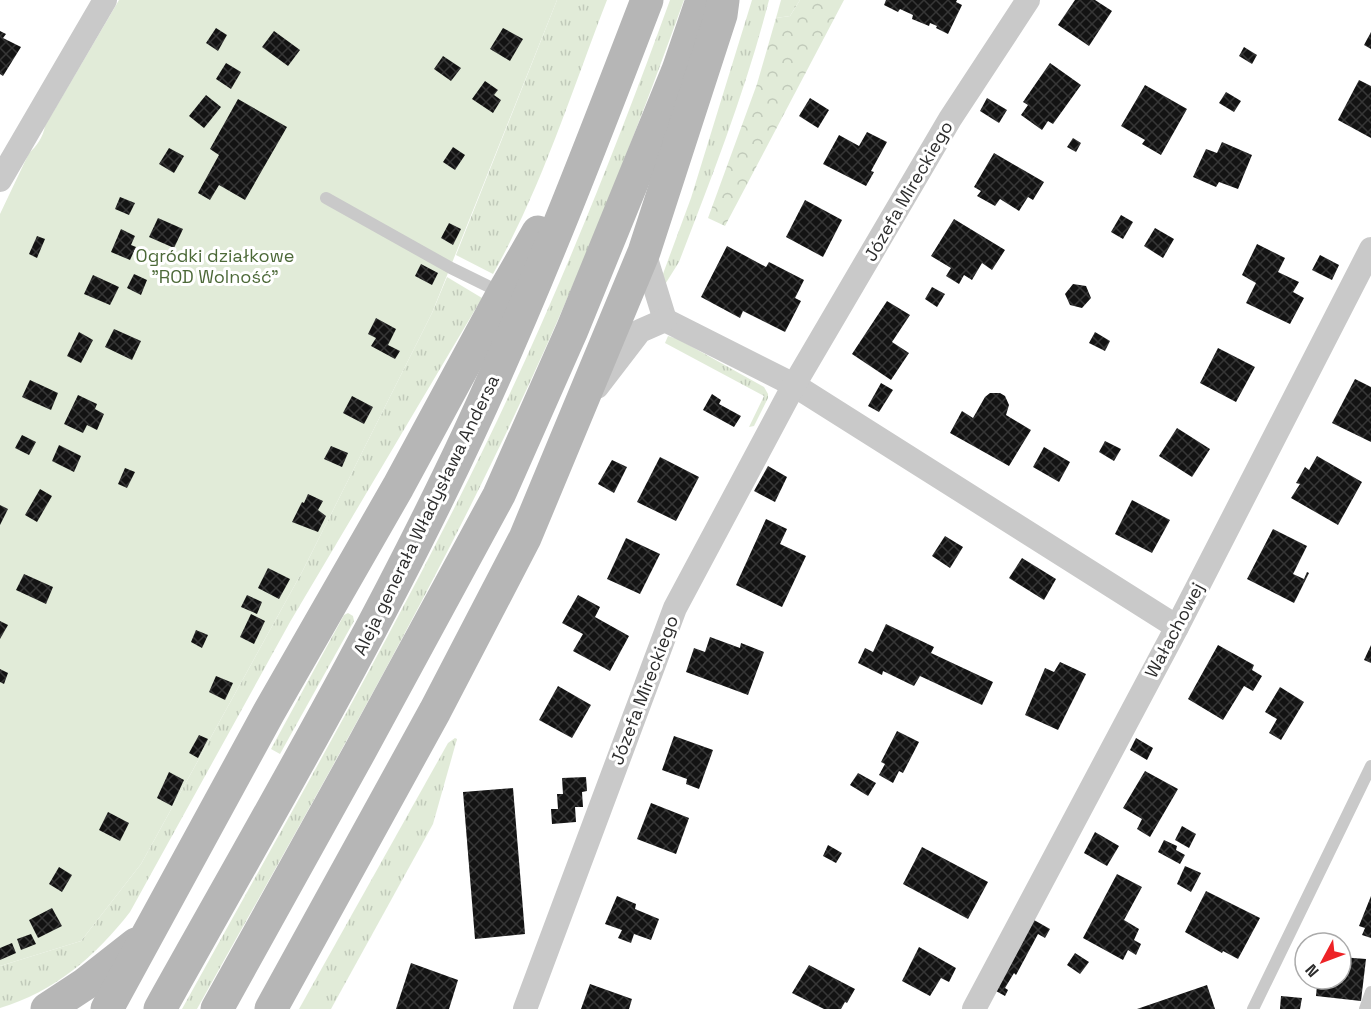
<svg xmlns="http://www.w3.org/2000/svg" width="1371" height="1009" font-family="'Space Grotesk',sans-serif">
<defs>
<pattern id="grass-tufts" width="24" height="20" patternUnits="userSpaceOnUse" patternTransform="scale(1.5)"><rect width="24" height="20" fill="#e1ebd8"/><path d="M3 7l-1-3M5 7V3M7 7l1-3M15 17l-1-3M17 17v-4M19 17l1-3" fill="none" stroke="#c1caba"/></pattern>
<pattern id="forest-crowns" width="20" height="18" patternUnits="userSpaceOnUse" patternTransform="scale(1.5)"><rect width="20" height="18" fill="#e1ebd8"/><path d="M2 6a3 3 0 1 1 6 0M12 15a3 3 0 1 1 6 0" fill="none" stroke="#c1caba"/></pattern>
<pattern id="building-cross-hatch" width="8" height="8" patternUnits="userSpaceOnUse" patternTransform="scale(1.5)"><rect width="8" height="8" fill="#131313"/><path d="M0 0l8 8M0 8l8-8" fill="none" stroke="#363636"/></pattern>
</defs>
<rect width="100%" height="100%" fill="#fff"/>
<g fill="url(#grass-tufts)">
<path d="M557 0H607C571 93 542 187 493 274L456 255Z"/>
<path d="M670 0H684C628 156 567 309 494 458 403 646 298 827 197 1009H182C285 823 391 639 484 448 555 302 615 152 670 0Z"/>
<path d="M752 0H769C746 90 712 176 679 262L664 286 660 282 691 198Z"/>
<polygon points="781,0 800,0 790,16 776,18"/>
<path d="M447 277 482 298 290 622 130 912C96 956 54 992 0 1008V966L81 941 141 864 302 572 432 313Z"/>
<polygon points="668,336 678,339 764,387 768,394 768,398 754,426 749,427 764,396 665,343"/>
<polygon points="348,613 353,616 354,621 280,754 271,749 344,615"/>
<polygon points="455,738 457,739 433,824 331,1009 299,1009 448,743"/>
</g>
<polygon fill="url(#forest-crowns)" points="800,0 844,0 725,226 708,218 757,84 776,18 790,16"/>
<path fill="#e1ebd8" d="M119 0H557L432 313 302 572 141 864 81 941 0 966V214L29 153C37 146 43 137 45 126Z"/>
<g fill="url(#building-cross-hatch)">
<polygon points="886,0 957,0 956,2 962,5 948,34 936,28 937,26 930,23 929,26 912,19 913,15 900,9 898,12 884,5"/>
<polygon points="1075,0 1095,0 1112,11 1089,46 1058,25"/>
<polygon points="216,28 227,35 218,51 206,43"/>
<polygon points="503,28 523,39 510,61 490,49"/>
<polygon points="0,31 6,34 3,38 21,47 3,76 0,74"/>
<polygon points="274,31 300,50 288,66 262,47"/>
<polygon points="1371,32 1371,49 1364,45"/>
<polygon points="1244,47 1257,55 1252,64 1239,56"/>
<polygon points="443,56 461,68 451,81 434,69"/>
<polygon points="226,63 241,72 231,89 216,79"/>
<polygon points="1050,63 1081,85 1053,124 1048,121 1042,130 1021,115 1028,105 1023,102"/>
<polygon points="1359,80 1371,86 1371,138 1338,120"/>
<polygon points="485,81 498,90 494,95 501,100 493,113 472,99"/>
<polygon points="1145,85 1187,109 1161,155 1142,144 1145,140 1121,126"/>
<polygon points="1226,92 1241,101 1234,112 1219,103"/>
<polygon points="206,95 221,107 204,128 189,116"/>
<polygon points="810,98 829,110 818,128 799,116"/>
<polygon points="987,98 1007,110 999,123 980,111"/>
<polygon points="238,99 287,127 245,200 219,185 210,200 198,193 219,155 210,149"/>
<polygon points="867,132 887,142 871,171 874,172 866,186 823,164 839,135 859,146"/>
<polygon points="1073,138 1081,143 1076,152 1067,147"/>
<polygon points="1222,142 1252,155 1238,189 1219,182 1216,187 1193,177 1206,149 1217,153"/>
<polygon points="453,147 465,155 455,170 443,162"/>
<polygon points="169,148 184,156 174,173 159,164"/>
<polygon points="994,153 1044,182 1033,200 1028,197 1019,211 1000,199 995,206 977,196 981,191 974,187"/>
<polygon points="120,197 135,203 129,215 115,209"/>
<polygon points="805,200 842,220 823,257 786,237"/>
<polygon points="1121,215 1133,222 1123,239 1111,232"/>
<polygon points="158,218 183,229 174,248 149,237"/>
<polygon points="954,219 1005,250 992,270 982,263 972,280 964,275 959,284 946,276 951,268 931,256"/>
<polygon points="449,223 461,229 453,245 441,238"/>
<polygon points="1155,228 1174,239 1163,258 1144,246"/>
<polygon points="121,229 135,236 131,245 136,247 130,260 111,252"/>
<polygon points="37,236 45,239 37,258 29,254"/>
<polygon points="1257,244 1285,258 1278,272 1299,282 1293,292 1304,298 1290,324 1246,303 1256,283 1242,275"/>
<polygon points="727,246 766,267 769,262 804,280 795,298 801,301 785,332 743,311 740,318 701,297"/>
<polygon points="1320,255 1339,265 1332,280 1312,270"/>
<polygon points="421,264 438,273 432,285 415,276"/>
<polygon points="134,274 147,280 141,295 127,288"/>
<polygon points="93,275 119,287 110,305 84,294"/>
<polygon points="1073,284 1086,286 1091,298 1082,308 1070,305 1065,294"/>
<polygon points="932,287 945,294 937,307 925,299"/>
<polygon points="887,301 910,315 892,342 909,353 891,380 852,354"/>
<polygon points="376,318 396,329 388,345 400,351 395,359 371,346 376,338 368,334"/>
<polygon points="114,329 141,341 132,360 105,347"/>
<polygon points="79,332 93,340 81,363 67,356"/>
<polygon points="1095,332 1110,341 1105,351 1089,343"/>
<polygon points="1218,348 1255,367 1236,402 1200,383"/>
<polygon points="1355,379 1371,387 1371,442 1332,423"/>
<polygon points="30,380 58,393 51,410 22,397"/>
<polygon points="881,383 893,390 879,412 868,406"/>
<polygon points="990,393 1000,393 1005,396 1009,405 1006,415 1031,430 1009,466 950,433 962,411 973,418 985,397"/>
<polygon points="712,394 721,400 719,404 741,416 734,427 703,410"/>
<polygon points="78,395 97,404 95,409 104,414 97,430 87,425 83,433 64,424"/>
<polygon points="352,396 373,407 364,424 343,413"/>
<polygon points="1177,428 1210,449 1192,477 1159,456"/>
<polygon points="22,435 36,442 29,455 15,448"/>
<polygon points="1105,441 1121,449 1114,461 1099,452"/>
<polygon points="59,445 81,456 74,472 52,461"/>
<polygon points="331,446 348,453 342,467 324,459"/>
<polygon points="1044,447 1070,462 1059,482 1033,467"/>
<polygon points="1317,456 1362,482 1338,525 1291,498 1300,484 1296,483 1305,467 1309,470"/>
<polygon points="660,457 699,477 676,521 637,502"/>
<polygon points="612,460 627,467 614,493 598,484"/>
<polygon points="768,466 787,477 775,502 754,491"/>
<polygon points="125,468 135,472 127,488 118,484"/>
<polygon points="40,489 52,496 37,522 25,515"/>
<polygon points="308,494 323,501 318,510 326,516 318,532 292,522 302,502 304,503"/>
<polygon points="1132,500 1170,520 1152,553 1115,534"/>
<polygon points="0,505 8,509 0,525"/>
<polygon points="766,519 787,529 780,544 806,556 782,607 736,585"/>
<polygon points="1273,529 1307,546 1293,574 1304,579 1307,572 1309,573 1294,603 1247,579"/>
<polygon points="945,536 963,547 950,568 932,556"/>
<polygon points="626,538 660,554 640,594 607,579"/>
<polygon points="1022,558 1056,579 1044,600 1009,578"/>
<polygon points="268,568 290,579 279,599 258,588"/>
<polygon points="24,574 53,587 46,604 16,590"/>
<polygon points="247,595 262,602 257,614 241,607"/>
<polygon points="578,595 600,607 595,617 629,636 610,671 573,651 583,634 562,623"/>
<polygon points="251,614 265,621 254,644 240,637"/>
<polygon points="0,621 8,625 0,639"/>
<polygon points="886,624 934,647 931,653 993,682 982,705 920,676 914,686 883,671 882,675 858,663 865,648 873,652"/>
<polygon points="196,630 208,635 202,648 191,642"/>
<polygon points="710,637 740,648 741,643 764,652 748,695 686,672 694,648 705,652"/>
<polygon points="1218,645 1254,665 1252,670 1262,676 1253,691 1244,686 1223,720 1188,699"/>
<polygon points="1371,645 1371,663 1364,660"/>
<polygon points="1060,662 1086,674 1058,730 1025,715 1045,668 1054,672"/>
<polygon points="0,669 8,673 4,684 0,682"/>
<polygon points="216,676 233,683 225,700 209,692"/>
<polygon points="558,686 591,705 572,738 539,720"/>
<polygon points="1280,687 1304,702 1281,740 1269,733 1277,719 1265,712"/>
<polygon points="897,731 919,742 903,773 899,771 893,783 879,775 885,764 881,762"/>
<polygon points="199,735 208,739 198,758 189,753"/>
<polygon points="674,736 713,750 699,789 686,784 687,779 662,770"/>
<polygon points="1136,738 1153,748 1147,760 1130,750"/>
<polygon points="1145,771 1178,789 1150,837 1137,829 1142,819 1123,808"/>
<polygon points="169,772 184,780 172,806 157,798"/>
<polygon points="858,773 876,783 868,796 850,785"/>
<polygon points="586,777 587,791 582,792 583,807 575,807 576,822 552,824 551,809 558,809 557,794 563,794 562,778"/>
<polygon points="513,788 525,934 475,939 463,792"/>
<polygon points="651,803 689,818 676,854 637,839"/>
<polygon points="108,812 129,823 120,841 99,830"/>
<polygon points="1182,826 1196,834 1189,848 1175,840"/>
<polygon points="1095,832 1119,846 1107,866 1084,853"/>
<polygon points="1164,840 1177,846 1176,850 1185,855 1180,864 1158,852"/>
<polygon points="828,845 842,853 836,863 823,856"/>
<polygon points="922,847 988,882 968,919 903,884"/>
<polygon points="1185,866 1201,873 1191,892 1177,884"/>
<polygon points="59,867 72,875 62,892 49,884"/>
<polygon points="1117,874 1142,887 1124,920 1139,929 1134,940 1141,944 1136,955 1128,950 1123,960 1083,938"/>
<polygon points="1206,891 1260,918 1238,959 1223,951 1222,953 1185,932"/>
<polygon points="617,896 636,904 635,909 659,919 651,940 634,934 631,943 618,938 622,930 605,924"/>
<polygon points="1371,896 1371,938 1362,935 1365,928 1359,926"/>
<polygon points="52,908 62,926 38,938 29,920"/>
<polygon points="1034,920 1050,929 1045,938 1038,934 1016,975 1014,973 1005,988 1008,990 1005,996 996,991"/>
<polygon points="31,934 36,944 21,950 17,939"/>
<polygon points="12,943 16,953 0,960 0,948"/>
<polygon points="919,947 956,968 949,982 941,978 930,996 902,981"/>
<polygon points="1075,953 1089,962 1080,974 1067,965"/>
<polygon points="1341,957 1366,959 1361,1001 1316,996 1317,985 1308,984 1308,979 1341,979"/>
<polygon points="411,963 458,980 449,1009 396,1009"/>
<polygon points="809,965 855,989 847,1003 845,1002 841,1009 824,1009 792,993"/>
<polygon points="590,984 632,999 629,1009 581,1009"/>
<polygon points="1207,985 1215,1009 1137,1009"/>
<polygon points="1281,996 1302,998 1300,1009 1280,1009"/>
</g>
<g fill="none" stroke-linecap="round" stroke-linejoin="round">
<g stroke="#c9c9c9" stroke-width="12">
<polyline points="326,198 451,268 502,293"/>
<polyline points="1253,1009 1371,766"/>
<polyline points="1365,1009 1371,992"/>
</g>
<g stroke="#c9c9c9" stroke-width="24">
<polyline points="0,180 105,0"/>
<polyline points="644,252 665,320"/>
<polyline points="665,320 794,385 1177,627"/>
<polyline points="597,387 640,331 665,320"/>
<polyline points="525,1009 675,608 794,385 950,119 1028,0"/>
<polyline points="974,1009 1177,627 1371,249"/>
</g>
<g stroke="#b6b6b6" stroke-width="33">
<polyline points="47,1009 85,984 136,944"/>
<polyline points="107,1009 269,712 398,487 503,293 538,232"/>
<path d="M160 1009C266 819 377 630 469 433 535 291 591 146 647 0"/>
<polyline points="217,1009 359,753 499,495 572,330 678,70 702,0"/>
<polyline points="271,1009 435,711 525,538 644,252 721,15 723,0"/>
</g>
</g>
<g text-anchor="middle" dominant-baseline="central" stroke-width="6" stroke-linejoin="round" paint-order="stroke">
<g font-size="18" fill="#2c2c2c" stroke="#fff">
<text transform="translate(908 191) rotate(-60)">Józefa Mireckiego</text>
<text transform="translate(426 515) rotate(-64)">Aleja generała Władysława Andersa</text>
<text transform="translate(1174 630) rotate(-62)">Wałachowej</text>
<text transform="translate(644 690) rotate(-69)">Józefa Mireckiego</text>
</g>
<g font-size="18" fill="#4c6938" stroke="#fff">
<text x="215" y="255">Ogródki działkowe<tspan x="215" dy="21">"ROD Wolność"</tspan></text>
</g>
</g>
<g transform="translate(1323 961) rotate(229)"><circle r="28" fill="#ffffff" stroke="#ababab" stroke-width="1.5"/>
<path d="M0-4.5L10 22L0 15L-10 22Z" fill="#ed2327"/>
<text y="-9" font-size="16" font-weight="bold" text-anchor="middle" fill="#2c2c2c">N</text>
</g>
</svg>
